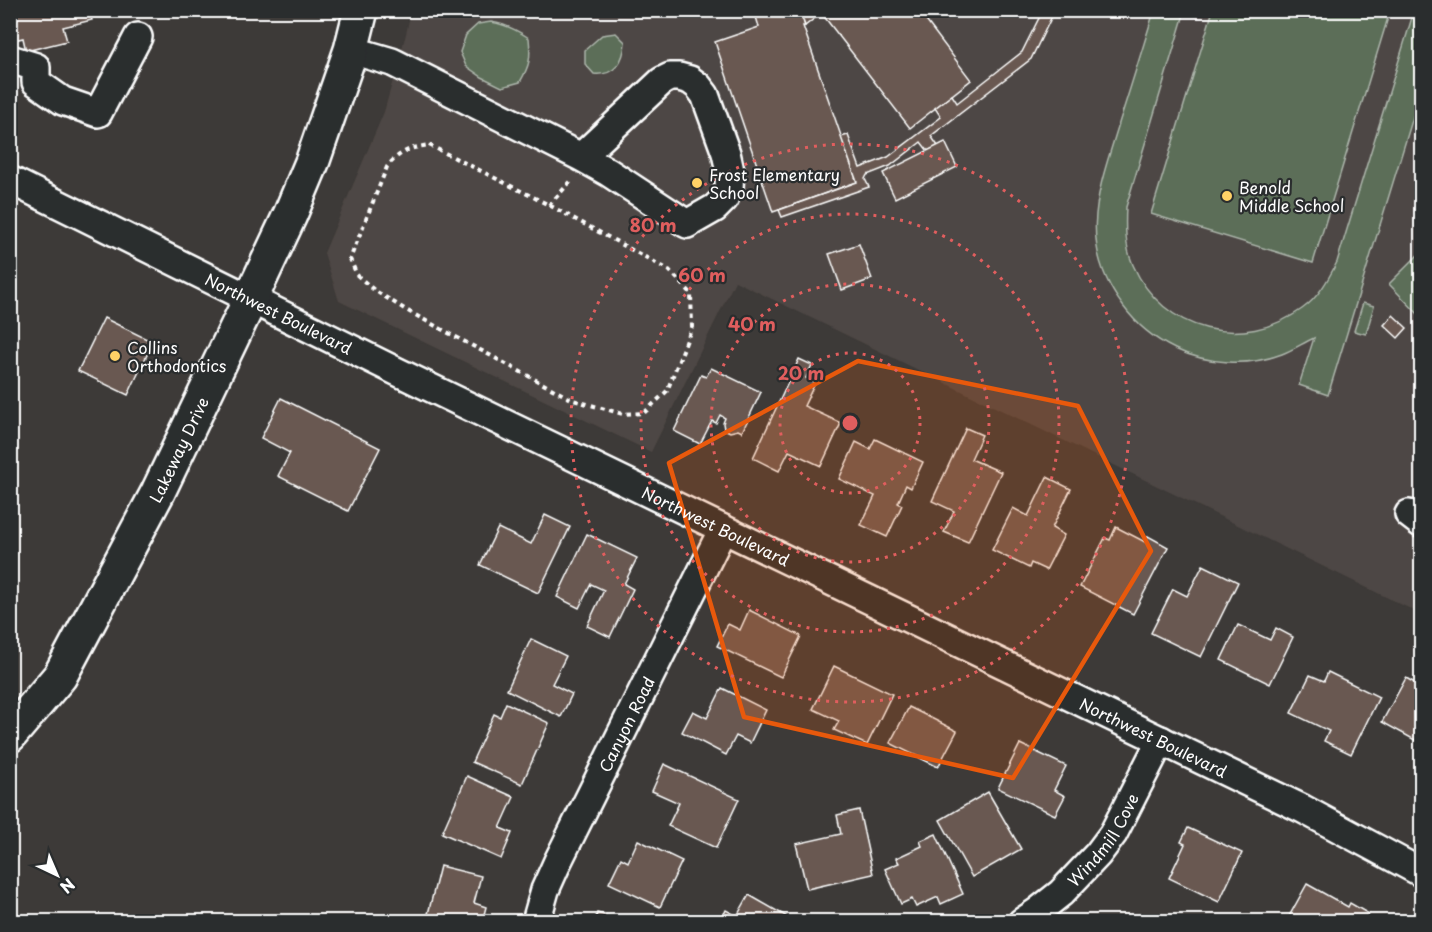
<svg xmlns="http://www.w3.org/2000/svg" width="1432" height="932" font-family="'Playpen Sans',sans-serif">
<rect width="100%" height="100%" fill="#3d3a38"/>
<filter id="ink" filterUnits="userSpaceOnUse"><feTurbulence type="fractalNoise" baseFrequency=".0167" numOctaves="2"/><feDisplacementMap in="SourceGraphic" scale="12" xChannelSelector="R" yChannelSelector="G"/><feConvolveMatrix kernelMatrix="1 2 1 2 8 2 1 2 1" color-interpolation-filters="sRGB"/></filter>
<g filter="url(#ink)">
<polygon fill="#4e4744" points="411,11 1421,11 1421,614 735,281 651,452 339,301 324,253 384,112 406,34"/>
<g fill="#5b6e58" stroke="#adb6ac" stroke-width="1.5">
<polygon points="1213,10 1390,11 1313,263 1151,214"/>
<path d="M1154 11H1185L1126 207C1125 227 1125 247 1133 265 1163 333 1243 351 1302 309 1318 298 1328 280 1337 262L1414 11H1421V91L1328 395 1299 385 1314 338C1303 343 1293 350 1282 354 1248 367 1207 364 1175 349 1154 339 1137 325 1123 306 1075 242 1100 187 1120 120 1132 83 1143 47 1154 11Z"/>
<path d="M491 22C505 24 517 30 529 38 531 58 530 65 520 82L502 87 482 77 466 66 460 52 466 35 478 24Z"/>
<path d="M616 33 625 42C624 61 615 76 594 74L585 64V50L602 35Z"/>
<polygon points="1421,252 1421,317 1389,284"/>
<polygon points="1363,303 1374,306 1366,334 1354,331"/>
</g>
<g fill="#695951" stroke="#fff" stroke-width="1.5">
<polygon points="10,10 90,10 92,20 63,27 67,41 26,51 23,38 10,41"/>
<polygon points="754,10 800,10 805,26 803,26 857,182 773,212 715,42 759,27"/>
<polygon points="819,10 918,10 971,80 910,128"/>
<polygon points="819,10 821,13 805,26 800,11"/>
<polygon points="1043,10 1055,10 1031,59 931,136 938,146 928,151 921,142 890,166 867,175 865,179 869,187 782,217 779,210 857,182 841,137 848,135 860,168 888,157 941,117 935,108 952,95 957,103 1022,52"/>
<polygon points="945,142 957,167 895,198 883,173"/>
<polygon points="859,244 872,279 842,290 829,254"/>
<polygon points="1393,315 1407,328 1398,338 1384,325"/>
<polygon points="104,318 153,342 128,395 78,371"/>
<polygon points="799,359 812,365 806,378 815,383 804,406 841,423 821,466 789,451 779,471 753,458"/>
<polygon points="711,368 761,392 742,432 738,430 730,432 724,429 723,423 725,418 720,415 716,423 712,421 700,444 674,431 701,375 706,377"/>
<polygon points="281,398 380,448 348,511 278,476 290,453 261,438"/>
<polygon points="966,428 982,435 971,459 1001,472 968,542 944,532 954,511 932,501"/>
<polygon points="875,439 923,462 911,488 906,485 898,503 902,505 887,537 861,525 875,496 839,479 856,442 870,449"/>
<polygon points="1047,477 1071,489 1052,528 1064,535 1046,570 1031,563 1029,568 992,550 1013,508 1028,516"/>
<polygon points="545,515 570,527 538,593 480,565 498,528 531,544"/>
<polygon points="1116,527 1145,542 1148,536 1168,547 1133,614 1080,587 1105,538 1110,540"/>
<polygon points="587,534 637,558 624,584 633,589 610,637 587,626 604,590 591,584 579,608 557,597"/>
<polygon points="1203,565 1238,582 1201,657 1151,633 1173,589 1187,596"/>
<polygon points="749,610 801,636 781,677 717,646 728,624 740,630"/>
<polygon points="1238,625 1270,640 1276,628 1293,637 1270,684 1221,660"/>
<polygon points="531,639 566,656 552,684 572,694 561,717 507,690"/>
<polygon points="834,666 892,694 867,745 834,730 839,721 813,709"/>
<polygon points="1328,672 1379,697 1351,754 1324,741 1329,731 1291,713 1310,675 1324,681"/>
<polygon points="1406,678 1422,687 1422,744 1382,722"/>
<polygon points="722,688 766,710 750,743 736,736 726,755 682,732 693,711 707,718"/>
<polygon points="506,703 549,723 522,784 472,762 494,714 500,717"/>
<polygon points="909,707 957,731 938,767 890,743"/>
<polygon points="1020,744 1066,766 1054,790 1065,796 1055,815 998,788"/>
<polygon points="664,764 739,799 716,848 668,826 679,803 652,791"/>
<polygon points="467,776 514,797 500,828 512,833 501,859 442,833"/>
<polygon points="988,792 1021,849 972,877 940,820"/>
<polygon points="859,810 873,874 807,889 796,844 841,834 837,815"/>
<polygon points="1188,828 1242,853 1219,902 1169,878 1185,844 1181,842"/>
<polygon points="936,834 963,894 941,904 938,897 916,907 912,899 901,904 885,869 899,863 896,858 922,846 920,841"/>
<polygon points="638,840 682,861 660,907 609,883 621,858 628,862"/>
<polygon points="440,866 481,876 474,903 486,907 482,922 443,922 427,918"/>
<polygon points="1307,884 1348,907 1350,903 1369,914 1364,922 1290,922 1287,920"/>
<polygon points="749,895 796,922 720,922 726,910 737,916"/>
<polygon points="597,913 629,922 595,922"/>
</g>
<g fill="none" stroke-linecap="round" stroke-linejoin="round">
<defs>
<g id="minor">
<polyline points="351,50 392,62 581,157 608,172 687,224 715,208 724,199 729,188 730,171 726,153 705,95 698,86 690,80 679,77 670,77 662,81 581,157"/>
<polyline points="10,59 36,67 36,82 63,101 98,113 138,37"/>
<path id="s1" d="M10 180 398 372 1303 809 1422 873"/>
<polyline points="1409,514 1422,524"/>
<path id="s2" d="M536 922 545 890 558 861 723 529"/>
<path id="s3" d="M1022 922 1037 912 1061 893 1098 854 1113 834 1161 740"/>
</g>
<g id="major">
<path id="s4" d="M10 735 60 676 158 492 250 300 290 215 313 160 351 50 361 10"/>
</g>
</defs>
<use href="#minor" stroke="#fff" stroke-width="32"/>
<use href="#major" stroke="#fff" stroke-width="38"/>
<g stroke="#fff" stroke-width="4" stroke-dasharray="4.5 4.5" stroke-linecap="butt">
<path d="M429 145 549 205 669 270 691 293 692 327 667 391 644 413 623 414 573 400 406 310 374 290 357 275 350 259 387 167C400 151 410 148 429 145Z"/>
<polyline points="549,205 573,179"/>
</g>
<use href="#minor" stroke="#2a2d2e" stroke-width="27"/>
<use href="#major" stroke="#2a2d2e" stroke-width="33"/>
</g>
</g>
<path fill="#e8590c" fill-opacity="0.2" stroke="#e8590c" stroke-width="4.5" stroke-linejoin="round" d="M858 361 1078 406 1151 551 1013 778 744 717 669 463Z"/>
<g fill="none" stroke="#e05e5e" stroke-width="3" stroke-dasharray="3 6">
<circle cx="850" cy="423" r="70"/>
<circle cx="850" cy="423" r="139"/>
<circle cx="850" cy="423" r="209"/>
<circle cx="850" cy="423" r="279"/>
</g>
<g fill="#ffd166" stroke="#2a2d2e" stroke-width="2">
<circle cx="697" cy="183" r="6"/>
<circle cx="1227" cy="196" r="6"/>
<circle cx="115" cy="356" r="6"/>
</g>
<g text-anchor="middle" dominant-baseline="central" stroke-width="4.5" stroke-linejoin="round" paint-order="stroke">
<g font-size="16" fill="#fff" stroke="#2a2d2e" text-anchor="start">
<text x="709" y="174">Frost Elementary<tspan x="709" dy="18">School</tspan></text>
<text x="1239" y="187">Benold<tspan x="1239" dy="18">Middle School</tspan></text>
<text x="127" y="347">Collins<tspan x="127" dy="18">Orthodontics</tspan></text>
</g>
<g font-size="16" fill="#fff" stroke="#2a2d2e">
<text stroke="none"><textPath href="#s1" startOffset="300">Northwest Boulevard</textPath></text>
<text stroke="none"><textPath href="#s4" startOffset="333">Lakeway Drive</textPath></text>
<text stroke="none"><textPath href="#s1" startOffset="786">Northwest Boulevard</textPath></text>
<text stroke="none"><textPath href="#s2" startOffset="218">Canyon Road</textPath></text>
<text stroke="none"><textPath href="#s1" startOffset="1272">Northwest Boulevard</textPath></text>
<text stroke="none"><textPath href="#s3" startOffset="117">Windmill Cove</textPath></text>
</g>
</g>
<circle cx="850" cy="423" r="9" fill="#e05e5e" stroke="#2a2d2e" stroke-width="3"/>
<g font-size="18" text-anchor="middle" font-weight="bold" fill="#e05e5e" stroke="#2a2d2e" stroke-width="4.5" stroke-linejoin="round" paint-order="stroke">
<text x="653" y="232">80 m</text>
<text x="702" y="282">60 m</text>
<text x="752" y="331">40 m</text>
<text x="801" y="380">20 m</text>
</g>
<rect width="1432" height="932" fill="none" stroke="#2a2d2e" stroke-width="36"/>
<rect x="18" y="18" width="1396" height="896" fill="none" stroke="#fff" stroke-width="2" filter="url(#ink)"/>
<g transform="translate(57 875) rotate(136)" stroke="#2a2d2e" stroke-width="4.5" paint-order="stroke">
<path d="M0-4.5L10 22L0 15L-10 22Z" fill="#ffffff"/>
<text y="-9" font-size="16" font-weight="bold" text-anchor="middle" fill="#ffffff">N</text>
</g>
</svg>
